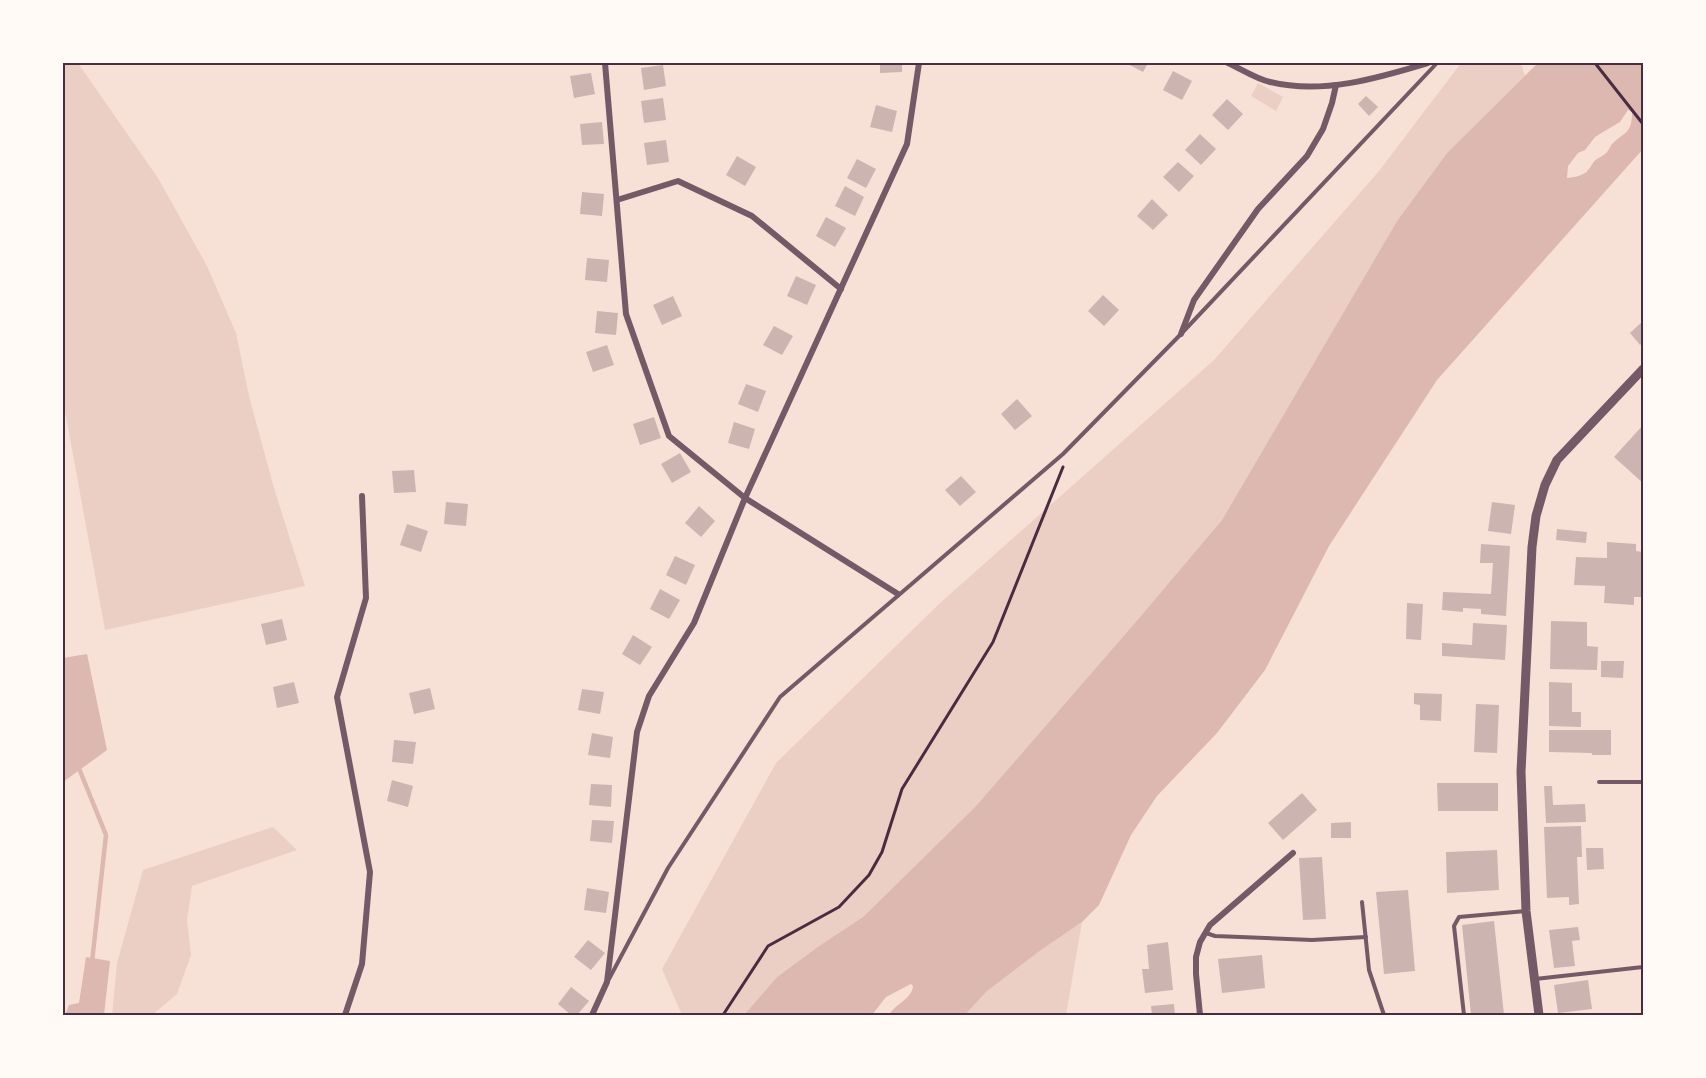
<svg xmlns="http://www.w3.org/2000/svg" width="1706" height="1078" font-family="Barlow,sans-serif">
<rect width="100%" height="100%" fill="#f7e1d7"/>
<g fill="#ebcfc5">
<polygon points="63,63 78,63 158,178 207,266 236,333 249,396 274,488 305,586 105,630 63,400"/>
<polygon points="1461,63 1521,63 1525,76 1447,153 1397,221 1222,520 1140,617 976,806 863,917 819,946 777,977 744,1015 682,1015 662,969 776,763 940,603 1214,360 1379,171"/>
<polygon points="1258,83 1283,97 1276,111 1251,96"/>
<polygon points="273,827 297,850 192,886 187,920 191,955 177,994 152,1015 112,1015 117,963 143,870"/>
<polygon points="1082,922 1066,1015 965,1015 986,992 1041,950"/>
</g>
<g fill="#dcb8b0" fill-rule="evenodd">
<path d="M1538 63H1643V149L1437 380 1329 546 1265 670 1217 733 1157 796 1131 835 1099 905 1082 922 1041 950 986 992 965 1015H889C896 1003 912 999 913 986L911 984 886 997 872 1015H744L777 977 819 946 863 917 976 806 1140 617 1222 520 1397 221 1447 153ZM1628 110 1632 112C1632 133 1626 131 1613 143 1610 146 1609 151 1605 154 1603 156 1600 157 1597 159 1592 162 1590 170 1585 173 1579 177 1573 177 1567 178L1568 166 1578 153 1585 150 1595 137 1603 132 1620 122Z"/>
<polygon points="87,654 107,750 63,782 63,658"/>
<polygon points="86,957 110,961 104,1015 65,1015 69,1005 79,1003"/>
</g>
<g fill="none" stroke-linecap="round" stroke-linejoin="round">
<polyline stroke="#dcb8b0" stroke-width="4.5" points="78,766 106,835 92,962"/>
</g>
<g fill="#ccb4b1">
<polygon points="880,63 902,63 902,72 880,73"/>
<polygon points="1126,63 1148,63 1143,72"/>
<polygon points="663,65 666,86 644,90 641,68"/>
<polygon points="1173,71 1192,81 1182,100 1163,90"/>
<polygon points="591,73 595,94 574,98 570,76"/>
<polygon points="1366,96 1378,107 1369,116 1358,104"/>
<polygon points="663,98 666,120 644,123 641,101"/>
<polygon points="1227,99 1243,114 1228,130 1212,115"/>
<polygon points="876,105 897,111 892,132 870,127"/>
<polygon points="602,122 604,144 582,145 580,124"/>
<polygon points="1200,134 1216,149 1201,165 1185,150"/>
<polygon points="666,140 669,162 647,165 644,143"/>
<polygon points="737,156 756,167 745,186 726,175"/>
<polygon points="857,159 876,169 866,188 847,178"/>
<polygon points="1178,162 1194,176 1179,192 1163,177"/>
<polygon points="845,186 864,197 855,216 835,206"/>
<polygon points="582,192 604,194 602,216 580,214"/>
<polygon points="1152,199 1168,215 1153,230 1137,216"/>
<polygon points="826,217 846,228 835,247 816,236"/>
<polygon points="587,258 609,260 607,282 585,280"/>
<polygon points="796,276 816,285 807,305 787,296"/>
<polygon points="1103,295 1119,310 1104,326 1088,311"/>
<polygon points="673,296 682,316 662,325 653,305"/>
<polygon points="597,311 618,313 616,335 595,333"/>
<polygon points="1643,321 1643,342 1640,345 1630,333"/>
<polygon points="774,326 793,336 782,355 763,345"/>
<polygon points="607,345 614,365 593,372 586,352"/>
<polygon points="746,384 766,391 758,412 738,404"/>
<polygon points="1017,399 1032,416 1015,430 1001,414"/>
<polygon points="654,417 661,438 640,445 633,424"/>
<polygon points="734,422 755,429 749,449 728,443"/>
<polygon points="1643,425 1643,483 1614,457"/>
<polygon points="680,453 691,472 672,483 661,464"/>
<polygon points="414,470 416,492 394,493 392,471"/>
<polygon points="961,476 976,492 960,506 945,490"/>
<polygon points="446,502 468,504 466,526 444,524"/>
<polygon points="1492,502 1515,505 1511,534 1488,531"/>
<polygon points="699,506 715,521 701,537 685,523"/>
<polygon points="407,524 428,531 421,552 400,545"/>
<polygon points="1557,529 1587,532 1586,543 1556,540"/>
<polygon points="1607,542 1636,544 1636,551 1643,552 1643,597 1634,597 1634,605 1604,603 1605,586 1574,585 1576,557 1607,558"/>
<polygon points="1481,544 1510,546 1506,616 1481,614 1481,609 1463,608 1463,612 1442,610 1443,592 1491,594 1493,563 1480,563"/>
<polygon points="675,556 695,565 686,585 666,575"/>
<polygon points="660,589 680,600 669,619 650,609"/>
<polygon points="1407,603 1423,604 1421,640 1406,639"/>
<polygon points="282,619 287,640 266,645 261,624"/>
<polygon points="1551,621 1587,622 1587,646 1598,647 1597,670 1550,669"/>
<polygon points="1473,623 1507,625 1505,660 1442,656 1442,643 1472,645"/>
<polygon points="633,635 652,647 640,665 622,654"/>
<polygon points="1601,661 1624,661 1623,678 1601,677"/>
<polygon points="294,682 299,703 277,708 273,687"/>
<polygon points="1549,682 1572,683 1572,712 1581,712 1581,727 1549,726"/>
<polygon points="430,688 435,709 414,714 409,693"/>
<polygon points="582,689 604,692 600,714 578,710"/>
<polygon points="1414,693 1442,694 1441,721 1420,720 1420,705 1414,704"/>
<polygon points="1476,704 1499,705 1497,753 1474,752"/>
<polygon points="1549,730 1611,730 1611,755 1592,755 1592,753 1549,752"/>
<polygon points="592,733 613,737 610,758 588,755"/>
<polygon points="394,740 416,742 413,764 392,762"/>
<polygon points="392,780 413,786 408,807 387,801"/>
<polygon points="1437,783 1498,783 1498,811 1438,811"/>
<polygon points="591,784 612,785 611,807 589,805"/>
<polygon points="1544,786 1552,786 1553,805 1585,804 1586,822 1546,823"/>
<polygon points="1302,793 1317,810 1283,840 1268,823"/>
<polygon points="592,820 614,821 612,843 590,841"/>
<polygon points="1351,822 1351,838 1331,838 1331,823"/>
<polygon points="1581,826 1582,857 1577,857 1579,904 1569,905 1569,897 1547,898 1544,827"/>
<polygon points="1586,848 1603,848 1604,869 1587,870"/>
<polygon points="1497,850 1499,890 1447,893 1446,852"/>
<polygon points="1322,857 1326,919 1303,920 1299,858"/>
<polygon points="587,888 609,892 606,913 584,910"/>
<polygon points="1408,890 1415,971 1384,974 1376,892"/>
<polygon points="1494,921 1504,1015 1471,1015 1462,925"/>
<polygon points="1578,927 1580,940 1572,941 1575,966 1554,968 1549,930"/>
<polygon points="588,940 605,953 591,970 574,957"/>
<polygon points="1168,942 1173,990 1145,993 1142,969 1149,969 1147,945"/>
<polygon points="1262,955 1265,988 1222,993 1218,959"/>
<polygon points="1588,980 1592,1009 1558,1013 1554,985"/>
<polygon points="571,987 589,1001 577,1015 571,1015 558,1004"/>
<polygon points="1174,1004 1175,1015 1152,1015 1151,1006"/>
</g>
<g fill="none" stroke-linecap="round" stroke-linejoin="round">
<g stroke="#4a2c40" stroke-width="3">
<polyline points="1595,63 1643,124"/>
<polyline points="723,1015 768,946 839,907 869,875 882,852 902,789 993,642 1063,467"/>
</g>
<g stroke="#755966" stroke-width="4">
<polyline points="1599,782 1643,782"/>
<polyline points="1362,902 1369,970 1384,1015"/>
<polyline points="1206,933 1215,936 1312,940 1366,937"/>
<polyline points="609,979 668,868 780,697 1063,454 1181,334 1437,63"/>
<polyline points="1535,979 1643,967"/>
<polyline points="1464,1015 1454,926 1459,917 1526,911"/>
</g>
<g stroke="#755966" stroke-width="6">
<polyline points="605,63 626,314 669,436 745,498 898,594"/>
<path d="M1228 63C1241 69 1256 79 1270 82 1322 95 1378 78 1428 63"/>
<polyline points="617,200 678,181 752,216 841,289"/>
<polyline points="1181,334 1194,300 1258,209 1307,156 1323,129 1332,103 1336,85"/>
<polyline points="345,1015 362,964 370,872 337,697 366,598 362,496"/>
<polyline points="592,1015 607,982 637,732 649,696 694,623 745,498 907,144 919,63"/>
<polyline points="1200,1015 1196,974 1196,957 1200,942 1210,925 1293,853"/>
</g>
<polyline stroke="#755966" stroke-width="9" points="1539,1015 1526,911 1521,772 1532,547 1536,516 1545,485 1557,460 1643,369"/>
</g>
<rect width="1706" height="1078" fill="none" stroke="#fffaf5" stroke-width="129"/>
<rect x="64" y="64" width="1578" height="950" fill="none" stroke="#4a2c40" stroke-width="2"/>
</svg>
